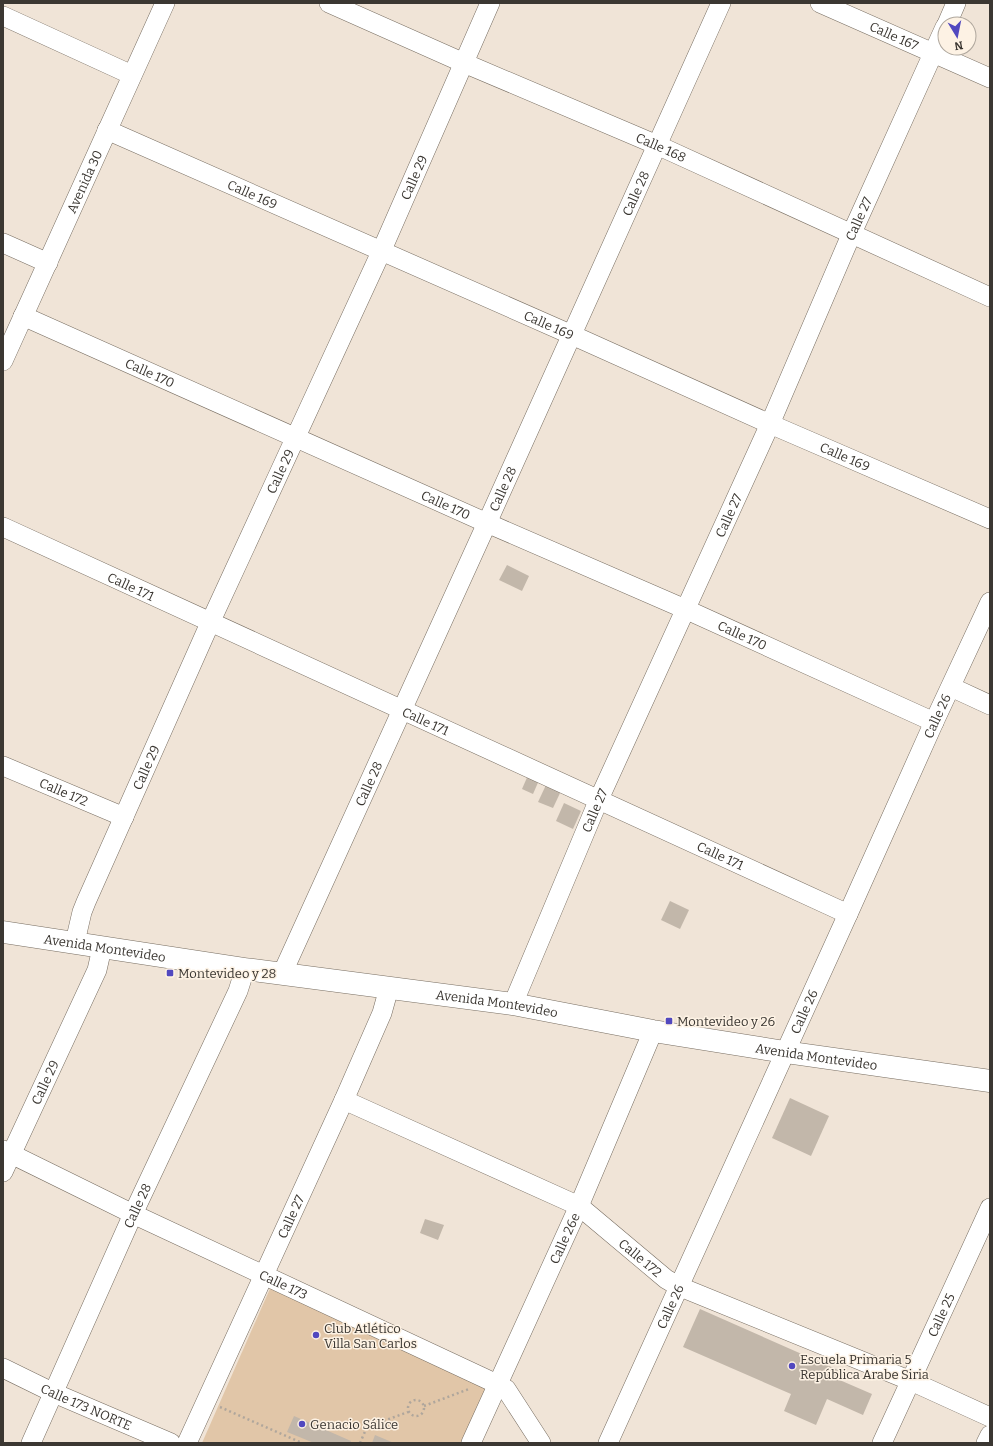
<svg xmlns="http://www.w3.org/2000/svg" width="993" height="1446" font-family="Bitter,serif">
<rect width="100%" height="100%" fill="#f0e4d7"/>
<polygon fill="#e1c6a8" points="272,1284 491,1387 464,1443 202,1443"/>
<g fill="#c2b7aa">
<polygon points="507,565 529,576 522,591 499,580"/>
<polygon points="529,773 540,778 533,794 522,789"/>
<polygon points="546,785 561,791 553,808 538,802"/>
<polygon points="564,803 581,811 573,829 556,821"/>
<polygon points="670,901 689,910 680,929 661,920"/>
<polygon points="790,1098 829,1116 811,1156 772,1138"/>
<polygon points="425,1219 444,1225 438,1240 420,1233"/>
<polygon points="700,1309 838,1370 835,1378 872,1394 863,1415 827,1399 816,1425 784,1411 791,1394 683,1347"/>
<polygon points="294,1416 351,1441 350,1443 314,1443 287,1432"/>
<polygon points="375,1435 394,1443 372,1443"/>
</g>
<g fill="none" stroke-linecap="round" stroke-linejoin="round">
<defs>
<g id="minor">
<path id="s1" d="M329 3 464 63 657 145 990 297"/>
<path id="s2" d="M820 3 990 78"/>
<polyline points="3,16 132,75"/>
<polyline points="947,24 956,3"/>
<path id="s3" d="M107 130 572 335 770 424 990 519"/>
<polyline points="3,243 48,263"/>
<path id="s4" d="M23 316 487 523 685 609 934 722"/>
<path id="s5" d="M3 361 165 3"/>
<path id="s6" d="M3 527C284 658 567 784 848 914"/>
<polyline points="951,687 990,705"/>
<path id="s7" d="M3 766 124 817"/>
<path id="s8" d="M75 942 82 912 86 902 210 623 381 252 490 3"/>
<path id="s9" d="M282 974 487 523 721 3"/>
<path id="s10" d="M513 1004 599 799 770 424 851 235 945 27"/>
<path id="s11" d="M344 1100 579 1206 666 1279 678 1286 911 1381 990 1417"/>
<path id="s12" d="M3 1150 133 1214 497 1384 506 1389 541 1443"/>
<path id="s13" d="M3 1172 97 970 102 948"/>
<path id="s14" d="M3 1368 54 1393 171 1443"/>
<path id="s15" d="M31 1443 133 1214 238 991 245 969"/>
<path id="s16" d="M187 1443 344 1100 382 1013 389 988"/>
<path id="s17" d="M471 1443 579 1206 653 1031"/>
<path id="s18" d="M608 1443 848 914 934 722 990 602"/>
<path id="s19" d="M882 1443 990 1208"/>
<polyline points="986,1443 990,1435"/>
</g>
<g id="major">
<path id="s20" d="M3 932 245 969 513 1004 653 1031 785 1052 990 1081"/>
</g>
</defs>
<use href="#minor" stroke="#776d61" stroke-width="20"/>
<use href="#major" stroke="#776d61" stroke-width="23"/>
<g stroke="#afa69c" stroke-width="2.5" stroke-dasharray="2 3" stroke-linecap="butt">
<circle cx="416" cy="1408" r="8"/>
<polyline points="424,1406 469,1389"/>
<polyline points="220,1407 302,1443"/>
<polyline points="360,1443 367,1427 408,1412"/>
</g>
<use href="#minor" stroke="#fff" stroke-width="19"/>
<use href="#major" stroke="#fff" stroke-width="22"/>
</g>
<g fill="#5148bf" stroke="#fdf2e4" stroke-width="1.5">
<rect x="166" y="969" width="8" height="8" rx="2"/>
<rect x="665" y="1017" width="8" height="8" rx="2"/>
<circle cx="316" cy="1335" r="4"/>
<circle cx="792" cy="1366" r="4"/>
<circle cx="302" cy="1424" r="4"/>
</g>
<g text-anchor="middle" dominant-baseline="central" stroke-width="3" stroke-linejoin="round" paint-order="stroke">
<g font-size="13" fill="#3b3732" stroke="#fdf2e4">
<text stroke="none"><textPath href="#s2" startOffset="81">Calle 167</textPath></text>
<text stroke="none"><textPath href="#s1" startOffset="362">Calle 168</textPath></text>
<text stroke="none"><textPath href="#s8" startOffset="837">Calle 29</textPath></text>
<text stroke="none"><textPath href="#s5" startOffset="197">Avenida 30</textPath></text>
<text stroke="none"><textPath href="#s9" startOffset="857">Calle 28</textPath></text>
<text stroke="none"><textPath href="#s3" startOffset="159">Calle 169</textPath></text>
<text stroke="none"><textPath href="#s10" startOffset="858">Calle 27</textPath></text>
<text stroke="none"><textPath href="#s3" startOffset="483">Calle 169</textPath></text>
<text stroke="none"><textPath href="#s4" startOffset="139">Calle 170</textPath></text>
<text stroke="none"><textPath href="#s3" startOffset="807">Calle 169</textPath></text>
<text stroke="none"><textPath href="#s8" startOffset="514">Calle 29</textPath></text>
<text stroke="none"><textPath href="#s9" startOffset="533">Calle 28</textPath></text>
<text stroke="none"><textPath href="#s4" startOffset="463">Calle 170</textPath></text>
<text stroke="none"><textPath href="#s10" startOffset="534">Calle 27</textPath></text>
<text stroke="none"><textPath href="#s6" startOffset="141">Calle 171</textPath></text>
<text stroke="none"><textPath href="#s4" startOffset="787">Calle 170</textPath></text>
<text stroke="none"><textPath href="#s18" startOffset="798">Calle 26</textPath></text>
<text stroke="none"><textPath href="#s6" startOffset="465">Calle 171</textPath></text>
<text stroke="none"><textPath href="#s8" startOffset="189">Calle 29</textPath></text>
<text stroke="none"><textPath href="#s9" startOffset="209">Calle 28</textPath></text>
<text stroke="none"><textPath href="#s7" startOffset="66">Calle 172</textPath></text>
<text stroke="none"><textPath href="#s10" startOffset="210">Calle 27</textPath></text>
<text stroke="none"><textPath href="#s6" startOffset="789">Calle 171</textPath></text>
<text stroke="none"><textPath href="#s20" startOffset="103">Avenida Montevideo</textPath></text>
<text stroke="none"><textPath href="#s20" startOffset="499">Avenida Montevideo</textPath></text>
<text stroke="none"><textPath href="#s18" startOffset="474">Calle 26</textPath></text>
<text stroke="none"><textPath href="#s20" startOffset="823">Avenida Montevideo</textPath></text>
<text stroke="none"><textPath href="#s13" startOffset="99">Calle 29</textPath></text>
<text stroke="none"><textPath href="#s15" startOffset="260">Calle 28</textPath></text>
<text stroke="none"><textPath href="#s16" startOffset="249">Calle 27</textPath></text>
<text stroke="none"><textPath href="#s17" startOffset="225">Calle 26e</textPath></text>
<text stroke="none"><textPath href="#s11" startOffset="338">Calle 172</textPath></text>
<text stroke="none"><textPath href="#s12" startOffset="311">Calle 173</textPath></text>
<text stroke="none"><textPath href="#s18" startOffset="150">Calle 26</textPath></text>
<text stroke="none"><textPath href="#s19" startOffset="141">Calle 25</textPath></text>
<text stroke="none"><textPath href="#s14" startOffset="92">Calle 173 NORTE</textPath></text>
</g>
<g font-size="13" fill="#3b3732" stroke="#fdf2e4" text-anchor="start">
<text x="178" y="973">Montevideo y 28</text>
<text x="677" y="1021">Montevideo y 26</text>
<text x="324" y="1328">Club Atlético<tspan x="324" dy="15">Villa San Carlos</tspan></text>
<text x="800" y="1359">Escuela Primaria 5<tspan x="800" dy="15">República Arabe Siria</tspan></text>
<text x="310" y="1424">Genacio Sálice</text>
</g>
</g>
<rect width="993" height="1446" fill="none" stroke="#3b3732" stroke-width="8"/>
<g transform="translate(957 36) rotate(170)"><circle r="19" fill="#fdf2e4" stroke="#afa79d"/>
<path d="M0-3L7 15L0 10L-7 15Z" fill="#5148bf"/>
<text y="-6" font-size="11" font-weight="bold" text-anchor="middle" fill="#3b3732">N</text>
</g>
</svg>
